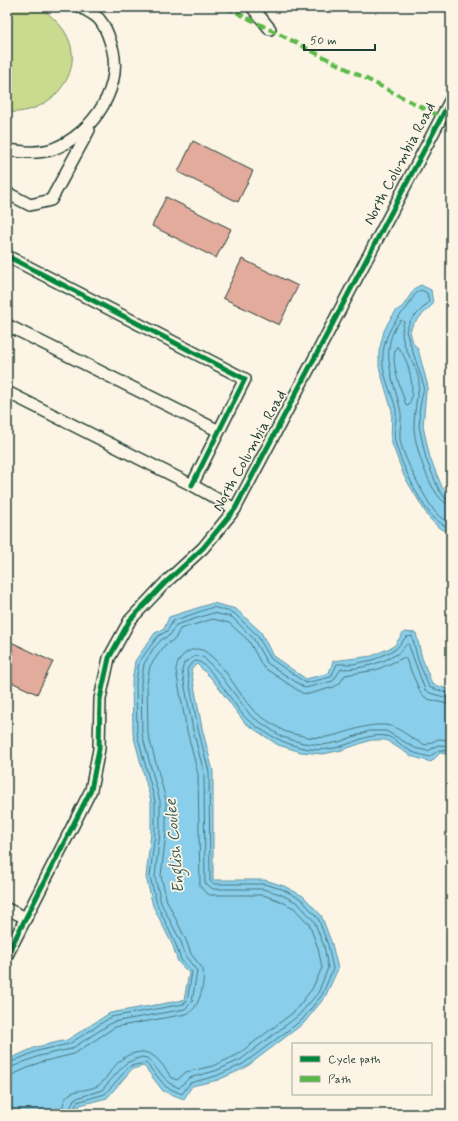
<svg xmlns="http://www.w3.org/2000/svg" width="458" height="1121" font-family="Mynerve,sans-serif">
<rect width="100%" height="100%" fill="#fcf5e5"/>
<filter id="ink" filterUnits="userSpaceOnUse"><feTurbulence type="fractalNoise" baseFrequency=".025" numOctaves="2"/><feDisplacementMap in="SourceGraphic" scale="8" xChannelSelector="R" yChannelSelector="G"/><feConvolveMatrix kernelMatrix="1 2 1 2 8 2 1 2 1" color-interpolation-filters="sRGB"/></filter>
<g filter="url(#ink)">
<path fill="#cadb90" stroke="#748c62" d="M7 7C16 7 29 5 38 7 44 9 52 17 57 22 95 61 56 116 7 112Z"/>
<g fill="#89ceea" stroke="#5f94a1">
<polygon points="421,285 431,290 433,304 413,324 410,331 413,343 418,349 428,387 426,392 423,426 430,458 442,487 451,497 451,533 439,528 429,518 404,476 391,441 392,411 379,367 379,351 384,331 389,321 396,311 403,306 415,288"/>
<polygon points="213,603 236,609 261,632 273,656 306,679 329,673 333,661 372,656 394,646 404,632 416,633 422,658 432,684 451,690 451,755 440,753 431,762 411,756 386,740 371,740 342,750 323,754 301,752 278,745 245,723 212,679 197,664 191,669 202,728 213,771 213,880 265,880 284,886 303,896 321,915 332,944 338,969 325,997 304,1023 245,1068 218,1080 192,1086 184,1099 163,1091 144,1066 132,1069 107,1098 80,1105 77,1114 7,1114 7,1060 36,1047 67,1040 110,1013 184,1000 189,973 178,962 173,946 153,906 146,877 151,832 151,801 133,734 132,682 135,661 155,633 164,629 169,617"/>
</g>
<g fill="none" stroke-linecap="round" stroke-linejoin="round">
<g stroke="#49777d" stroke-width="1">
<path d="M397 347C409 356 417 394 408 406L406 405C402 392 388 358 397 347Z"/>
<path d="M451 500 445 498 439 490 426 459 419 426 420 418 419 412 424 386 406 331 410 321 429 302 427 293 421 290C413 293 411 303 406 309 390 324 381 344 383 366 385 381 393 396 396 410 397 420 393 431 395 441 399 459 420 504 433 517 439 522 444 526 451 529"/>
<path d="M451 505C432 504 413 442 414 425 414 412 417 399 419 386 421 365 395 346 404 322L401 320C378 346 393 379 400 408 403 418 399 428 400 439 401 453 426 501 436 513 440 518 445 521 451 523"/>
<polyline points="7,1064 37,1051 69,1044 111,1017 184,1004 187,1001 192,972 181,960 176,945 157,904 150,877 155,832 155,801 137,734 136,682 139,662 158,636 167,631 173,621 213,607 234,613 257,635 271,659 306,683 331,677 337,664 353,664 373,660 396,649 406,637 412,636 418,660 429,687 451,694"/>
<path d="M7 1069 39 1056 71 1049 113 1022 185 1009 192 1002 197 971 186 957 181 942 161 903 155 877 160 832V801L142 734 141 683 144 664 153 649 161 640 170 635 176 625 213 613 232 617 253 638 267 663 305 688 333 681 341 669C361 669 380 664 397 654 402 651 404 646 408 643L425 690 430 693 451 699"/>
<path d="M7 1075 14 1074 41 1062 74 1054 115 1027 186 1014C200 1010 205 982 203 969L191 954 186 940 167 901 161 876 166 833V800L148 734 147 683 150 666 165 645 175 639 180 629 213 619 229 623 249 641 263 667 302 693 309 694 334 687 340 683 345 675 376 670 405 657 421 694 428 699 451 705"/>
<path d="M62 1114C63 1083 83 1095 99 1085 105 1081 110 1071 115 1066 121 1059 126 1055 135 1053 154 1048 162 1065 172 1078L177 1080 186 1072 213 1066 237 1055 294 1012 312 989 322 968 318 948 309 924 294 908 278 900 263 895H210L205 892 200 886 198 774 187 731 176 671C176 657 193 643 206 652 227 667 237 693 254 711 262 718 273 724 282 730 287 733 294 734 299 735 334 745 353 723 385 725 400 726 412 741 426 745L438 739 451 740"/>
<polyline points="68,1114 74,1099 102,1090 126,1063 141,1057 147,1058 169,1083 179,1088 189,1078 215,1071 240,1060 298,1016 318,993 328,968 324,946 314,921 298,903 280,894 263,889 213,889 205,883 204,773 193,730 182,671 184,663 195,656 203,657 218,672 251,716 282,737 303,743 323,745 339,742 369,731 386,731 415,748 428,751 438,745 451,746"/>
<path d="M73 1114 77 1102 105 1094 130 1066 146 1063 166 1087 182 1094 190 1083 216 1076 243 1064 302 1020 322 995 333 969 328 945 318 918 301 899 282 889 264 884H214L210 881 209 772 198 729 187 670 189 666 195 661C210 660 236 711 249 721 275 741 309 757 342 746 356 742 370 733 386 736 395 738 404 748 412 752 417 754 424 755 429 757L439 750 451 751"/>
</g>
</g>
<g fill="#e3ab9c" stroke="#1f3d34">
<polygon points="193,141 253,171 238,202 178,172"/>
<polygon points="166,197 231,229 216,258 152,226"/>
<polygon points="242,259 298,286 279,325 223,298"/>
<polygon points="7,640 53,662 37,694 7,680"/>
</g>
<g fill="none" stroke-linecap="round" stroke-linejoin="round">
<defs>
<g id="minor">
<polyline points="252,7 270,29"/>
<path d="M7 150C22 152 38 154 53 149 93 134 127 84 110 41 108 34 104 25 99 19 94 14 87 11 81 7"/>
<polyline points="7,193 30,205 51,200 89,130"/>
<polyline points="7,256 245,379 192,485"/>
<polyline points="7,325 219,431"/>
<polyline points="7,392 192,485 235,509"/>
<polyline points="7,909 26,918"/>
<polyline points="7,955 91,790 99,749 100,699 109,658 130,620 165,583 203,548 235,509 451,99"/>
</g>
</defs>
<use href="#minor" stroke="#1f3d34" stroke-width="14"/>
<use href="#minor" stroke="#fcf5e5" stroke-width="11"/>
<polyline stroke="#58b947" stroke-width="4" stroke-dasharray="8 4" stroke-linecap="butt" points="226,7 441,117"/>
<defs>
<g id="cycleway">
<polyline points="7,256 245,379 192,485"/>
<polyline points="7,955 91,790 99,749 100,699 109,658 130,620 165,583 203,548 235,509 451,99"/>
</g>
</defs>
<use href="#cycleway" stroke="#fcf5e5" stroke-width="8"/>
<use href="#cycleway" stroke="#00873e" stroke-width="5"/>
</g>
</g>
<g text-anchor="middle" dominant-baseline="central" stroke-width="3.5" stroke-linejoin="round" paint-order="stroke">
<g font-size="15" fill="#1f3d34" stroke="#fcf5e5">
<text transform="translate(400 164) rotate(-62)">North Columbia Road</text>
<text transform="translate(250 451) rotate(-61)">North Columbia Road</text>
</g>
<g font-size="16" font-style="italic" fill="#345a58" stroke="#fcf5e5">
<text transform="translate(175 846) rotate(-95)">English Coulee</text>
</g>
</g>
<rect width="458" height="1121" fill="none" stroke="#fcf5e5" stroke-width="24"/>
<rect x="12" y="12" width="434" height="1097" fill="none" stroke="#1f3d34" stroke-width="1.5" filter="url(#ink)"/>
<rect x="292" y="1043" width="140" height="52" fill="#fcf5e5" stroke="#a4ab9e"/>
<rect x="300" y="1056" width="20" height="6" fill="#00873e" stroke="#a4ab9e"/>
<text x="328" y="1063" font-size="12" fill="#1f3d34">Cycle path</text>
<rect x="300" y="1076" width="20" height="6" fill="#58b947" stroke="#a4ab9e"/>
<text x="328" y="1083" font-size="12" fill="#1f3d34">Path</text>
<path d="M304 44v6h71v-6" fill="none" stroke="#1f3d34" stroke-width="2"/>
<text x="310" y="44" font-size="12" fill="#1f3d34" stroke="#fcf5e5" stroke-width="3" paint-order="stroke">50 m</text>
</svg>
